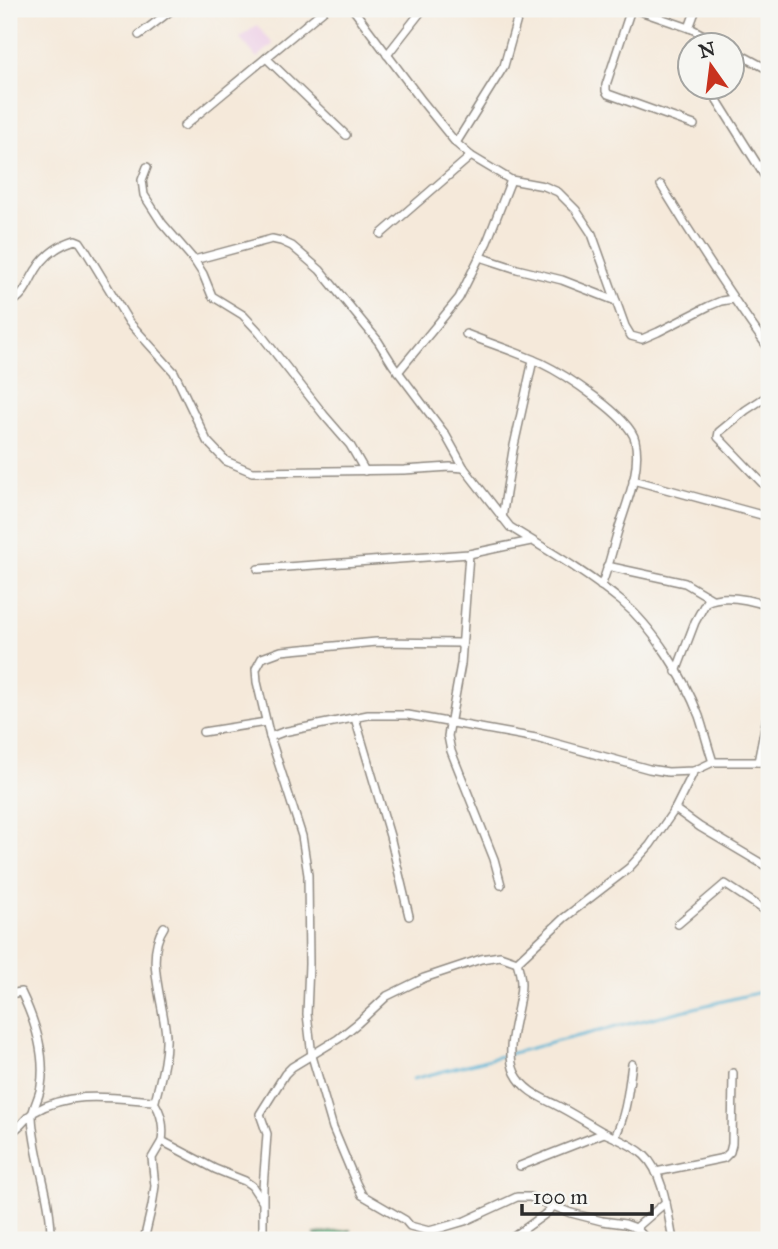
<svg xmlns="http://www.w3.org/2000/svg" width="778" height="1249" font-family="'IM FELL Great Primer',serif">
<defs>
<pattern id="forest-firs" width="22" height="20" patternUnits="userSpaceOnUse" patternTransform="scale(1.75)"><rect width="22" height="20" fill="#6cbe8a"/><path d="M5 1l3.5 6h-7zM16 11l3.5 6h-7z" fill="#599b71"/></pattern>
</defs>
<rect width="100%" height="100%" fill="#f6f6f2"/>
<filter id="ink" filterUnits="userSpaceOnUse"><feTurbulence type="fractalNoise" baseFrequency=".0143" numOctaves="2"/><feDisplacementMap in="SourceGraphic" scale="14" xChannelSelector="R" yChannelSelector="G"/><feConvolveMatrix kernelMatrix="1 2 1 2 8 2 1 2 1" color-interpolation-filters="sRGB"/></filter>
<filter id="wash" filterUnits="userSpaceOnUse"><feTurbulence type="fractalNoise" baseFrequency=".00686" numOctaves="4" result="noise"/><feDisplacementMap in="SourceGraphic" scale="28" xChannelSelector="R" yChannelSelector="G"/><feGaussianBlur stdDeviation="1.57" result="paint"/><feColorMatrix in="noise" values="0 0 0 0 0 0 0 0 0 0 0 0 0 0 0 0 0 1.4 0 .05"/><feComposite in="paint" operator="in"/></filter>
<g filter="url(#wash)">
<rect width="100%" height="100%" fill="#f5e9da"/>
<polygon fill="#eed0e7" points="257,25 273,44 257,58 240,38"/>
<polygon fill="url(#forest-firs)" stroke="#4c745a" stroke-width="2" points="350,1230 352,1240 316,1240 315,1234"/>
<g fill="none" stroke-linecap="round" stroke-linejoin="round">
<polyline stroke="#59b4d6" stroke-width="2.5" points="413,1079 570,1038 769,990"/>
</g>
</g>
<g filter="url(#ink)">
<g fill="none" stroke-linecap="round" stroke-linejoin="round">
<defs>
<g id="minor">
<polyline points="353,9 422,101 456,143 471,156 511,180 544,186 558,192 576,210 592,234 625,326 631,336 642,339 658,332 709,306 721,301 733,299"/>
<polyline points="631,9 606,85 606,91 608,94 694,125"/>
<polyline points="634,9 692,29 724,46"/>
<polyline points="689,28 696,9"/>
<polyline points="139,35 173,9"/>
<polyline points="732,50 769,70"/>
<polyline points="387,55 423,9"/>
<polyline points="266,58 346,135"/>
<polyline points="717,100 769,183"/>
<polyline points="184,126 325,9"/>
<polyline points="456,143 504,66 520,9"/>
<polyline points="147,167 142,180 144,195 162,223 194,260 203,274 212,296 243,315 258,331 324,415 350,445 365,471"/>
<path d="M661 185C695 241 731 296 769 349"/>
<polyline points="381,234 471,156"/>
<polyline points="480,257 517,269 562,280 616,301"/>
<path d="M194 260 272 239 281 241 292 246 320 270 378 341 393 365 445 434 464 468 510 527C547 550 587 573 621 601 653 627 684 677 699 716 704 731 708 747 713 762"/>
<path d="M9 304C26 295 27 284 36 270 45 255 59 245 75 240L80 242 86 251 129 322 174 372 207 441 226 461 252 472 404 470 450 467 464 468"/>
<path d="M466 334C491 344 517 352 541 363 564 374 629 416 635 440 642 471 625 506 617 534 612 551 608 569 601 586"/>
<polyline points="398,372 459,298 487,242 511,180"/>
<polyline points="769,395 746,410 719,432 718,437 769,490"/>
<polyline points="633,480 769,517"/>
<polyline points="502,518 513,450 533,360"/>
<polyline points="469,554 461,664 448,736 451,751 494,859 501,885"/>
<polyline points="607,566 685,583 712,599"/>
<polyline points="258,569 469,554 531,541"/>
<polyline points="461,645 460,643 376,642 281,651 262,658 256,669 257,682 270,737 302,836 308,875 309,964 307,1014 312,1056 333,1128 356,1183 362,1195 405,1220 410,1226 429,1231 444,1227 465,1221 517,1197 530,1197 571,1213 602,1221 625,1224 636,1228 647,1240"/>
<path d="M676 672 695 622 706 602C724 593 751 600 769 606"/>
<polyline points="355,718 390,836 409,916"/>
<polyline points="203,732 266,722"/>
<polyline points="270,737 283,732 368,715 408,715 536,738 649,769 668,772 694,771 713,762 769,762"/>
<polyline points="758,762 769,707"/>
<polyline points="675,809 700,827 769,868"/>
<polyline points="678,924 725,884 769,913"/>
<path d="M517 962C519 969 521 977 521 984 521 1011 503 1047 515 1073 524 1091 540 1097 556 1105 572 1113 587 1123 603 1132 617 1139 632 1144 644 1155 664 1173 668 1215 673 1240"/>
<path d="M9 994 21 992C35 1021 46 1054 41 1086 40 1096 32 1109 32 1117 34 1159 52 1198 51 1240"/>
<path d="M155 1101C160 1080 167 1058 166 1036 164 1003 144 956 164 927"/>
<path d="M9 1133C23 1127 24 1118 34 1112 71 1090 113 1098 153 1101 162 1112 164 1128 162 1141L215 1169 245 1181 252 1186 262 1201"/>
<path d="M615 1137C627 1112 628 1091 632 1064"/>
<polyline points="520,1166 604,1133"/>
<polyline points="656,1172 724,1158 730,1152 732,1144 733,1073"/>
<polyline points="636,1228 666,1202"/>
<polyline points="144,1240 152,1206 155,1186 152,1158 162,1141"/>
<polyline points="263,1240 263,1188 267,1134 260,1114 285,1074 292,1067 338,1039 358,1023 387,996 424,978 481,959 500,956 517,962 564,918 629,868 650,845 675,809 694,771"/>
<polyline points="509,1240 544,1215 554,1206"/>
</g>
</defs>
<use href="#minor" stroke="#908a82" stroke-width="10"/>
<use href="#minor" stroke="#fff" stroke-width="7"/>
</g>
</g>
<rect width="778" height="1249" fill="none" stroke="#f6f6f2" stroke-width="35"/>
<g transform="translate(711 66) rotate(346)"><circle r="33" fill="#f6f6f2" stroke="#a5a5a2" stroke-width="2"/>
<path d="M0-5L12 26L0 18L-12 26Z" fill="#c8321e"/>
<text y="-10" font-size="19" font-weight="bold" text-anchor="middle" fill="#2b2b2b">N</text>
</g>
<path d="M522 1204v10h130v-10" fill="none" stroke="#2b2b2b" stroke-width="3.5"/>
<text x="533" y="1204" font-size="21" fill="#2b2b2b" stroke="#f6f6f2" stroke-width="5" paint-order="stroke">100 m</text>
</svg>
